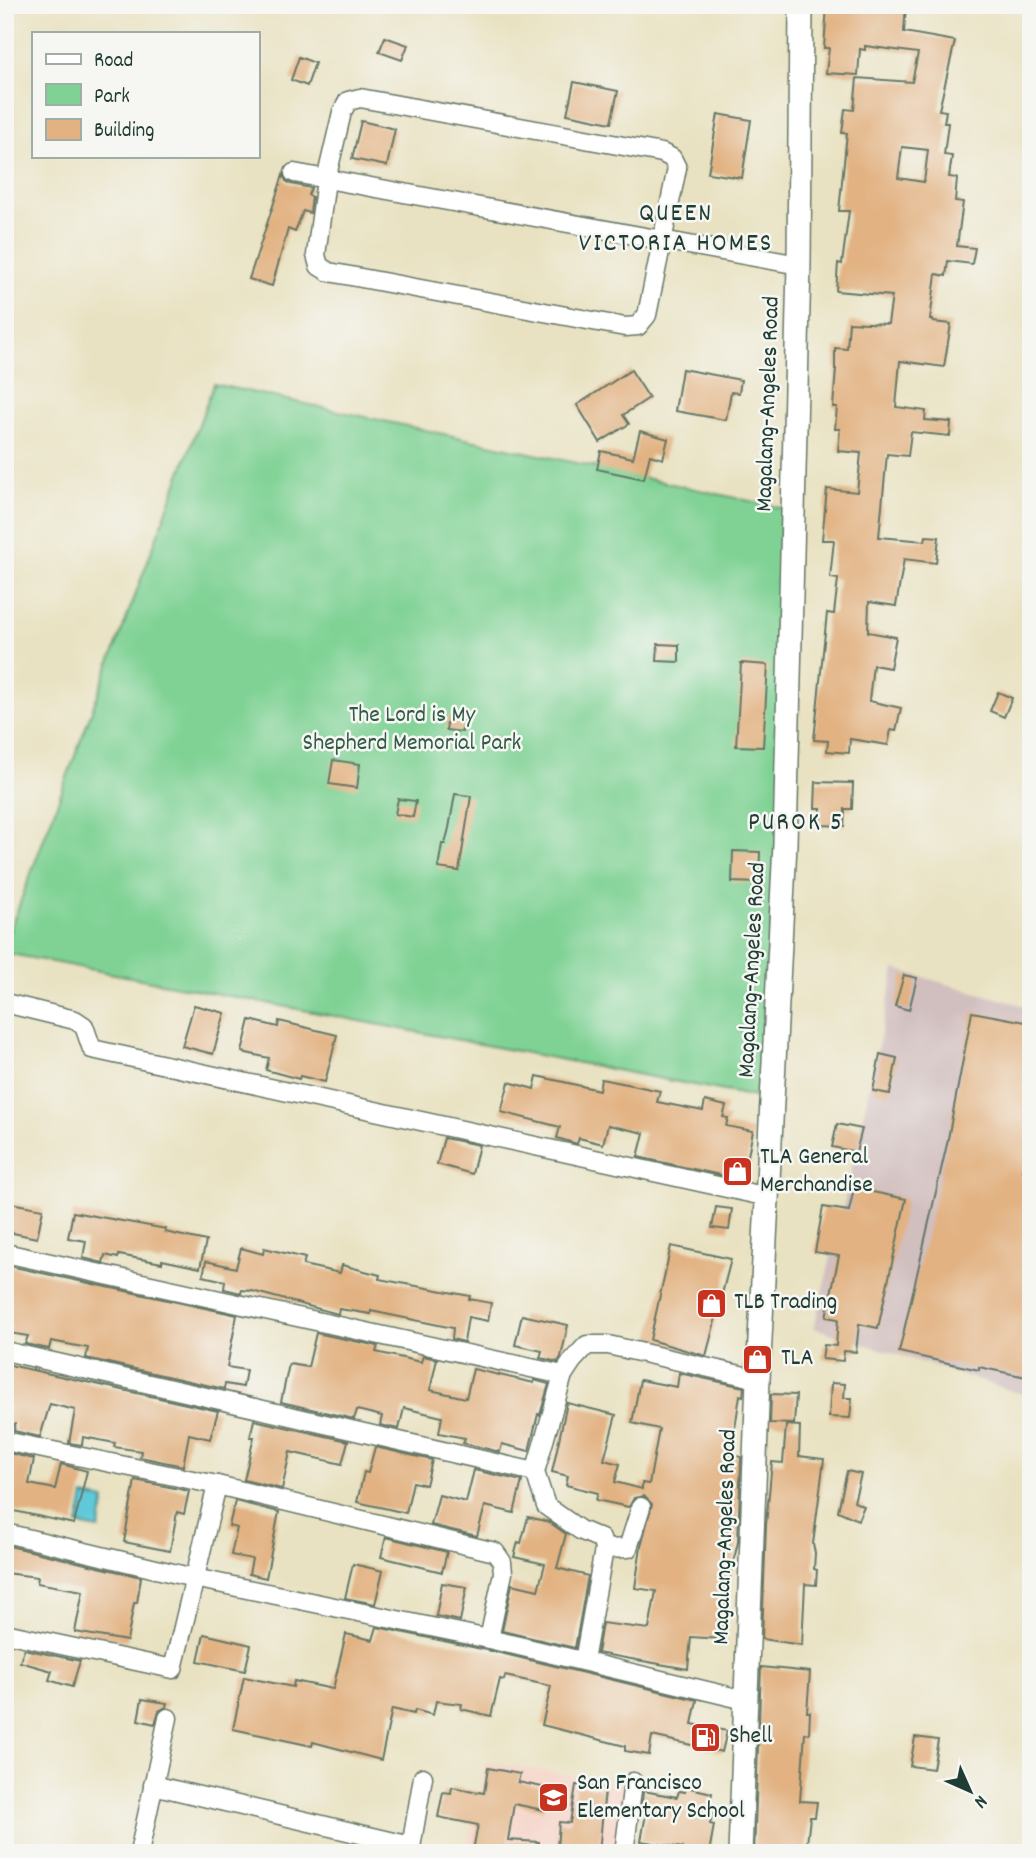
<svg xmlns="http://www.w3.org/2000/svg" width="1036" height="1858" font-family="Dekko,sans-serif">
<rect width="100%" height="100%" fill="#f6f6f2"/>
<filter id="ink" filterUnits="userSpaceOnUse"><feTurbulence type="fractalNoise" baseFrequency=".0143" numOctaves="2"/><feDisplacementMap in="SourceGraphic" scale="14" xChannelSelector="R" yChannelSelector="G"/><feConvolveMatrix kernelMatrix="1 2 1 2 8 2 1 2 1" color-interpolation-filters="sRGB"/></filter>
<filter id="wash" filterUnits="userSpaceOnUse"><feTurbulence type="fractalNoise" baseFrequency=".00686" numOctaves="4" result="noise"/><feDisplacementMap in="SourceGraphic" scale="28" xChannelSelector="R" yChannelSelector="G"/><feGaussianBlur stdDeviation="1.57" result="paint"/><feColorMatrix in="noise" values="0 0 0 0 0 0 0 0 0 0 0 0 0 0 0 0 0 1.4 0 .05"/><feComposite in="paint" operator="in"/></filter>
<g filter="url(#wash)">
<rect width="100%" height="100%" fill="#e9e2c2"/>
<polygon fill="#f6d1c5" points="486,1762 630,1784 621,1853 465,1853 477,1812"/>
<polygon fill="#d1bfbf" points="895,969 1031,1008 1031,1397 814,1328 847,1190"/>
<polygon fill="#7fd294" stroke="#4f8864" stroke-width="2" points="214,384 786,509 782,792 756,1097 5,953 5,943"/>
<polygon fill="#5fc9d9" stroke="#3f8386" stroke-width="2" points="84,1496 105,1500 99,1529 78,1525"/>
<g id="blocks">
<g fill="#e2b282" fill-rule="evenodd">
<path d="M827 5H906L904 32 955 41 939 110 946 111 944 123H948L944 155 952 156 949 177 957 178 955 201 963 202 957 246 975 248 972 264 948 261 946 276 936 274 930 320H933V322L951 324 944 367 900 361 896 407 926 411 925 420 951 422 950 436 911 432 908 456 887 454 879 537 925 541 926 536 939 537 936 563 904 559 896 606 869 602 868 632 896 637 890 668 873 665 869 701 901 708 896 731 891 730 888 745 850 739 849 753 827 751 828 741 814 740 827 613 834 614 838 579 830 578 834 540H822L827 489 857 492 861 453 838 451 840 429H835L837 407H833L836 369H835V348L847 349 849 322 888 324 892 296 836 291 838 263 842 264 849 211H839L847 133H842L845 109 854 110 857 78 912 82 918 53 865 46V50L860 49 858 75 826 73 829 48H824ZM902 147 928 150 924 182 898 178Z"/>
<polygon points="385,37 408,45 402,60 379,52"/>
<polygon points="299,57 315,63 307,86 291,80"/>
<polygon points="574,82 618,91 611,123 567,114"/>
<polygon points="718,114 751,120 742,178 708,173"/>
<polygon points="361,121 395,129 387,166 352,159"/>
<polygon points="283,175 286,181 291,184 311,188 308,195 312,197 310,213 303,211 295,232 288,229 272,286 249,279"/>
<polygon points="682,369 741,380 739,393 731,392 726,420 675,411"/>
<polygon points="631,370 649,398 623,415 629,424 600,442 577,405"/>
<polygon points="640,431 668,439 663,459 650,455 644,479 597,469 601,451 633,458"/>
<polygon points="658,644 679,645 679,662 657,661"/>
<polygon points="741,663 768,665 763,747 736,746"/>
<polygon points="998,692 1012,698 1004,717 990,711"/>
<polygon points="448,716 464,719 462,732 446,730"/>
<polygon points="333,760 360,764 357,788 329,784"/>
<polygon points="816,782 853,783 852,809 845,809 844,826 821,825 821,808 815,808"/>
<polygon points="455,794 471,796 459,871 438,868 442,844 445,844 449,828"/>
<polygon points="398,799 416,801 413,817 395,814"/>
<polygon points="733,851 760,852 759,883 732,882"/>
<polygon points="904,975 917,978 909,1010 895,1006"/>
<polygon points="194,1005 225,1013 213,1054 182,1046"/>
<polygon points="972,1012 1031,1023 1031,1138 1023,1171 1031,1172 1031,1378 979,1367 979,1370 899,1352 947,1144"/>
<polygon points="250,1020 278,1027 279,1021 337,1035 325,1082 300,1076 299,1079 266,1070 269,1058 242,1052"/>
<polygon points="880,1054 897,1058 890,1094 873,1091"/>
<polygon points="537,1076 599,1090 601,1079 627,1084 660,1091 657,1102 703,1111 705,1101 726,1106 723,1117 728,1118 726,1126 753,1131 743,1180 638,1157 644,1133 608,1125 603,1144 579,1138 577,1144 557,1138 560,1127 501,1112 509,1082 534,1089"/>
<polygon points="837,1124 862,1129 856,1152 832,1147"/>
<polygon points="444,1138 479,1145 472,1174 437,1164"/>
<polygon points="854,1188 906,1199 878,1328 859,1324 856,1352 844,1351 843,1361 822,1359 824,1345 836,1346 838,1319 826,1317 839,1256 815,1252 823,1207 849,1211"/>
<polygon points="5,1202 43,1209 37,1238 8,1232 10,1220 5,1219"/>
<polygon points="716,1207 732,1209 729,1230 712,1228"/>
<polygon points="73,1212 166,1229 165,1232 206,1241 200,1268 162,1260 162,1263 119,1255 118,1258 105,1255 103,1263 83,1258 86,1241 68,1238"/>
<polygon points="671,1246 731,1259 706,1356 650,1340"/>
<polygon points="241,1248 263,1254 264,1248 305,1258 303,1265 340,1273 342,1265 380,1275 379,1279 470,1296 469,1299 491,1303 488,1321 468,1317 464,1342 452,1339 453,1328 371,1311 371,1314 339,1309 338,1314 252,1291 242,1290 241,1293 224,1289 225,1281 203,1276 206,1261 236,1268"/>
<polygon points="5,1265 237,1315 227,1367 246,1370 243,1387 225,1384 224,1389 86,1358 88,1348 51,1341 49,1349 25,1344 28,1336 9,1333 11,1326 5,1325"/>
<polygon points="522,1315 568,1325 561,1357 558,1362 540,1358 542,1351 515,1345"/>
<polygon points="316,1333 378,1346 376,1352 421,1362 423,1356 437,1359 430,1390 466,1398 473,1369 534,1383 534,1380 549,1384 540,1415 538,1414 529,1451 502,1444 500,1452 463,1443 465,1438 439,1433 442,1417 404,1408 399,1429 380,1425 382,1416 357,1410 354,1419 281,1402 289,1364 308,1367"/>
<polygon points="5,1364 218,1411 210,1439 189,1434 183,1466 140,1457 141,1451 114,1447 115,1443 83,1437 82,1445 69,1443 75,1410 50,1404 40,1437 14,1431 15,1424 5,1422 9,1406 5,1405"/>
<polygon points="679,1373 744,1387 743,1396 740,1395 731,1455 741,1457 738,1542 727,1589 721,1639 691,1637 688,1669 597,1653 602,1623 649,1629 656,1591 635,1588 641,1546 652,1504 644,1496 634,1498 629,1507 596,1500 598,1493 566,1485 568,1476 552,1472 567,1403 616,1415 604,1460 620,1464 615,1482 642,1489 642,1483 649,1484 659,1429 632,1423 640,1380 677,1387"/>
<polygon points="831,1383 845,1384 844,1398 852,1398 850,1418 829,1417"/>
<polygon points="771,1394 796,1395 794,1424 770,1423"/>
<polygon points="254,1420 348,1441 342,1464 290,1452 282,1489 244,1480 254,1437 250,1437"/>
<polygon points="786,1425 800,1426 799,1456 824,1459 813,1544 815,1553 814,1569 817,1570 816,1585 805,1584 802,1645 762,1639 766,1525 772,1462 783,1463"/>
<polygon points="375,1447 432,1460 426,1485 413,1482 406,1513 357,1502 364,1472 368,1473"/>
<polygon points="9,1453 34,1459 29,1484 55,1489 61,1464 87,1471 74,1524 5,1509 5,1470"/>
<polygon points="474,1470 522,1481 514,1513 485,1506 477,1536 431,1525 439,1495 466,1502"/>
<polygon points="847,1471 861,1474 854,1502 864,1506 858,1520 838,1511"/>
<polygon points="135,1480 189,1491 184,1514 177,1512 170,1551 124,1542"/>
<polygon points="235,1501 279,1512 266,1578 249,1574 252,1559 231,1555 237,1528 229,1526"/>
<polygon points="528,1517 549,1522 566,1534 557,1568 588,1576 575,1648 502,1631 512,1584 538,1590 545,1564 514,1557 518,1542 521,1543"/>
<polygon points="386,1537 447,1552 442,1572 381,1557"/>
<polygon points="5,1545 141,1577 137,1603 134,1603 127,1641 75,1632 83,1591 37,1583 38,1577 5,1573"/>
<polygon points="353,1564 383,1571 375,1604 345,1598"/>
<polygon points="442,1583 467,1587 460,1621 436,1616"/>
<polygon points="377,1627 496,1652 697,1700 692,1724 727,1731 722,1752 652,1736 649,1755 625,1751 625,1746 542,1725 551,1686 505,1676 504,1680 500,1679 491,1716 461,1709 462,1704 436,1701 433,1715 415,1710 414,1714 392,1709 381,1760 313,1742 312,1746 233,1729 244,1677 293,1687 294,1681 333,1689 346,1634 373,1640"/>
<polygon points="204,1634 251,1645 245,1671 198,1661"/>
<polygon points="24,1649 80,1661 72,1687 49,1680 52,1671 20,1662"/>
<polygon points="761,1667 810,1672 807,1712 810,1712 809,1734 805,1733 800,1801 817,1802 815,1817 810,1817 806,1853 754,1853"/>
<polygon points="142,1699 167,1703 166,1707 159,1711 155,1724 138,1720"/>
<polygon points="915,1737 938,1740 933,1769 910,1766"/>
<polygon points="488,1768 520,1774 518,1782 547,1788 543,1810 514,1804 508,1840 539,1842 539,1853 488,1853 473,1850 478,1825 438,1817 443,1792 451,1793 452,1787 484,1793"/>
<polygon points="576,1785 605,1789 599,1853 557,1850 559,1822 570,1823"/>
<polygon points="686,1787 712,1793 708,1812 713,1813 710,1824 714,1825 709,1853 683,1853 683,1848 641,1841 646,1814 641,1812 643,1791 677,1797 679,1791 685,1792"/>
</g>
</g>
</g>
<g filter="url(#ink)">
<use href="#blocks" fill-opacity="0" stroke="#676" stroke-width="2"/>
<g fill="none" stroke-linecap="round" stroke-linejoin="round">
<defs>
<g id="minor">
<polygon points="360,98 662,153 672,158 677,168 647,315 638,326 625,327 329,272 319,266 316,255 326,180 342,112 348,101"/>
<polyline points="294,173 799,265"/>
<polyline points="5,1003 75,1020 84,1026 92,1049 768,1197"/>
<polyline points="5,1253 563,1375"/>
<polyline points="5,1351 535,1472"/>
<polyline points="5,1441 217,1485 495,1552 502,1562 503,1573 489,1639"/>
<polyline points="5,1533 194,1578 489,1639 745,1700"/>
<polyline points="604,1549 628,1548 641,1507"/>
<polyline points="5,1633 173,1669 217,1485"/>
<polyline points="584,1661 604,1549 601,1539 580,1530 546,1506 535,1472 563,1375 573,1360 587,1345 608,1345 758,1379"/>
<polyline points="153,1785 411,1846"/>
<polyline points="139,1853 168,1718"/>
<polyline points="410,1853 423,1777"/>
<polyline points="624,1853 633,1782"/>
</g>
<polyline id="major" points="740,1853 758,1379 785,844 799,265 801,5"/>
</defs>
<use href="#minor" stroke="#676" stroke-width="21"/>
<use href="#major" stroke="#676" stroke-width="26"/>
<use href="#minor" stroke="#fff" stroke-width="18"/>
<use href="#major" stroke="#fff" stroke-width="23"/>
</g>
</g>
<defs>
<symbol id="shop-square" viewBox="-11 -11 22 22"><rect x="-9" y="-9" width="18" height="18" rx="4" fill="#c8321e" stroke="#f6f6f2"/><path d="M-5-2.5h2.3a2.7 3.5 0 0 1 5.4 0H5L5.5 6h-11ZM-1.5-2.5h3a1.5 2.3 0 0 0-3 0Z" fill="#fff"/></symbol>
<symbol id="fuel-square" viewBox="-11 -11 22 22"><rect x="-9" y="-9" width="18" height="18" rx="4" fill="#c8321e" stroke="#f6f6f2"/><path d="M-5.5-6h7V0h2V4h1.3V-2.5L3-4.5l.8-.8L6-3V5H2.5V1h-1V6h-7ZM-4.2-4.7v3.2H.2V-4.7Z" fill="#fff"/></symbol>
<symbol id="school-square" viewBox="-11 -11 22 22"><rect x="-9" y="-9" width="18" height="18" rx="4" fill="#c8321e" stroke="#f6f6f2"/><path d="M0-5L7-2L0 1L-7-2ZM-4 1L0 2.5L4 1V4Q0 6-4 4Z" fill="#fff"/></symbol>
</defs>
<g fill-rule="evenodd">
<use href="#shop-square" x="720" y="1154" width="35" height="35"/>
<use href="#shop-square" x="694" y="1286" width="35" height="35"/>
<use href="#shop-square" x="740" y="1342" width="35" height="35"/>
<use href="#fuel-square" x="688" y="1720" width="35" height="35"/>
<use href="#school-square" x="536" y="1780" width="35" height="35"/>
</g>
<g text-anchor="middle" dominant-baseline="central" stroke-width="5" stroke-linejoin="round" paint-order="stroke">
<g font-size="24" fill="#1f3d34" stroke="#f6f6f2">
<text transform="translate(769 404) rotate(-88)">Magalang-Angeles Road</text>
<text transform="translate(753 970) rotate(-87)">Magalang-Angeles Road</text>
<text transform="translate(726 1537) rotate(-88)">Magalang-Angeles Road</text>
</g>
<g font-size="24" fill="#325b47" stroke="#f6f6f2">
<text x="412" y="716">The Lord is My<tspan x="412" dy="28">Shepherd Memorial Park</tspan></text>
</g>
<g font-size="24" fill="#1f3d34" stroke="#f6f6f2" text-anchor="start">
<text x="760" y="1158">TLA General<tspan x="760" dy="28">Merchandise</tspan></text>
<text x="734" y="1303">TLB Trading</text>
<text x="781" y="1359">TLA</text>
<text x="729" y="1737">Shell</text>
<text x="577" y="1784">San Francisco<tspan x="577" dy="28">Elementary School</tspan></text>
</g>
<g font-size="26" letter-spacing="2" fill="#1f3d34" stroke="#f6f6f2">
<text x="676" y="214">QUEEN<tspan x="676" dy="30">VICTORIA HOMES</tspan></text>
<text x="796" y="823">PUROK 5</text>
</g>
</g>
<rect width="1036" height="1858" fill="none" stroke="#f6f6f2" stroke-width="28"/>
<rect x="32" y="32" width="228" height="126" fill="#f6f6f2" stroke="#a0aca6" stroke-width="2"/>
<rect x="46" y="54" width="35" height="10" fill="#ffffff" stroke="#a0aca6" stroke-width="2"/>
<text x="94" y="66" font-size="21" fill="#1f3d34">Road</text>
<rect x="46" y="84" width="35" height="21" fill="#7fd294" stroke="#a0aca6" stroke-width="2"/>
<text x="94" y="102" font-size="21" fill="#1f3d34">Park</text>
<rect x="46" y="119" width="35" height="21" fill="#e2b282" stroke="#a0aca6" stroke-width="2"/>
<text x="94" y="136" font-size="21" fill="#1f3d34">Building</text>
<g transform="translate(970 1791) rotate(135)" stroke="#f6f6f2" stroke-width="5" paint-order="stroke">
<path d="M0-5L12 26L0 18L-12 26Z" fill="#1f3d34"/>
<text y="-10" font-size="19" font-weight="bold" text-anchor="middle" fill="#1f3d34">N</text>
</g>
</svg>
